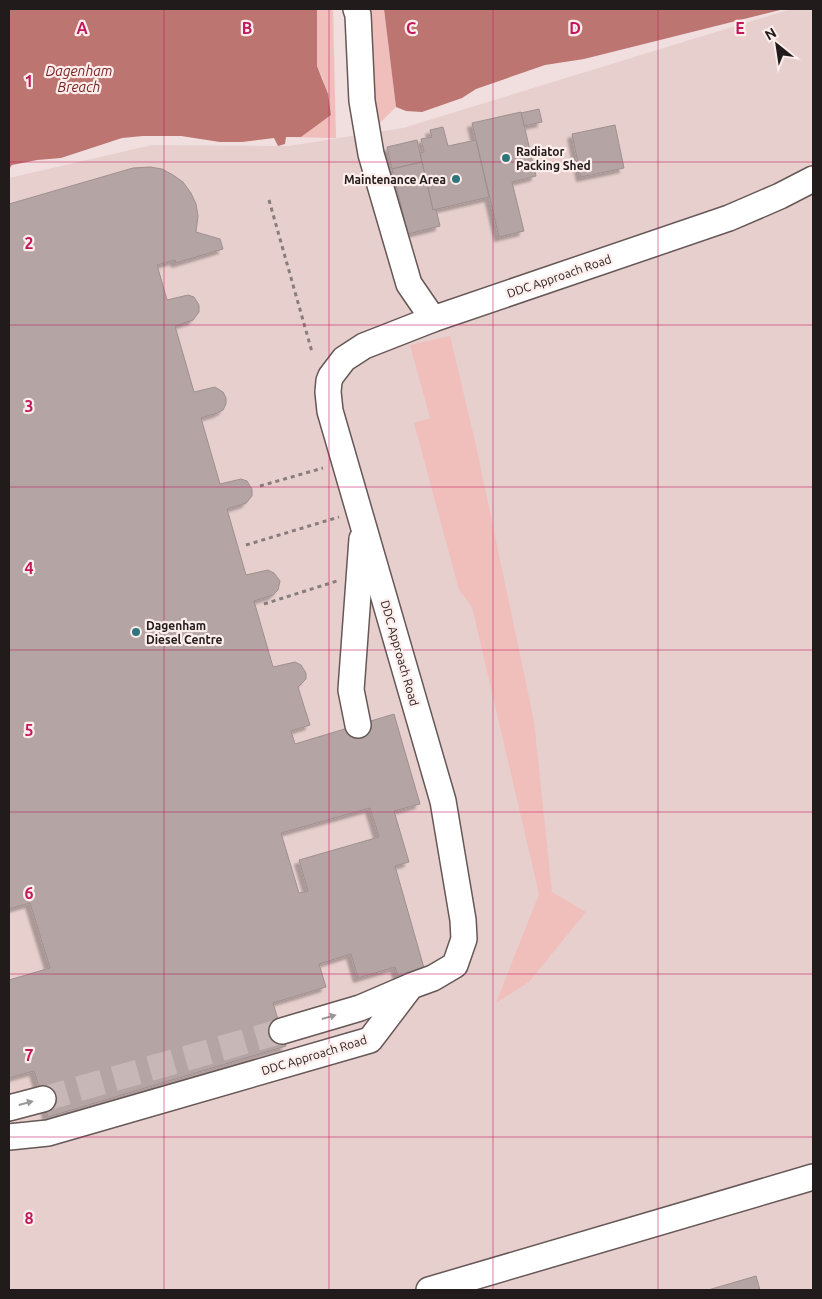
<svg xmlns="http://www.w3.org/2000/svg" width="822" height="1299" font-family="Ubuntu,sans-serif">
<defs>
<filter id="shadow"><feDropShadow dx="-4.5" dy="4.5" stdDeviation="1" flood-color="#0004"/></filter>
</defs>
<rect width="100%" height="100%" fill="#f0dfde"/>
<polygon fill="#e7cfcd" points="791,9 813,9 813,1290 9,1290 9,178 152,145 288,146 403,128"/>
<g fill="#f0bfbb">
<polygon points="317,9 333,9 336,138 285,137 301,137 331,115 323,79 317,66"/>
<polygon points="368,9 384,9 396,107 370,133"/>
<polygon points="450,336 475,441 534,721 552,892 586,912 529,982 496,1003 539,894 472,607 459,590 414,423 430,418 410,345"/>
</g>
<g fill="#bc7571">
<polygon points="9,9 317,9 317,66 328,94 331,115 301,137 286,137 285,144 278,146 274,138 242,142 220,142 181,136 143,136 122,138 61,158 37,160 12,165 9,169"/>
<polygon points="384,9 784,9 584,59 545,65 476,89 462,98 422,112 406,111 396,107"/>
</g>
<g fill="#b4a5a4" stroke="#9e8f8e" fill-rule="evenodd" filter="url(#shadow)">
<polygon points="539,109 542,122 524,126 521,113"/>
<polygon points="521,112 536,176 512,182 524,231 499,237 472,123"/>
<polygon points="615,125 624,168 581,177 572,134"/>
<polygon points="443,127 448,146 476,140 489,197 433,210 420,153 424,152 421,139 432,137 430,130"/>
<polygon points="417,140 422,162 392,169 387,147"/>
<polygon points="422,162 433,210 436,209 440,226 408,234 392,169"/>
<path d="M150 167 162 169 173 175 183 182 191 193 196 204 198 216 196 232 220 239 223 249 176 263 175 260 157 265 167 300 188 295 194 297 199 305V312L193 320 175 326 194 392 215 387 223 392 226 398V404L223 410 217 413 201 418 220 484 241 479 247 481 252 489V496L246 503 227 509 246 575 268 570 274 573 280 581 278 590 273 595 254 601 273 667 295 662 301 665 306 673V679L298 687 310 725 291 731 295 744 394 714 420 804 394 811 409 862 395 866 424 968 398 976 395 967 358 978 351 954 319 964 326 987 273 1003 286 1046 48 1117 34 1071 9 1078V980L50 968 30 903 9 909V204L133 168ZM370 808 379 837 299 860 308 891 299 893 281 833Z"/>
<polygon points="756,1276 760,1290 708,1290"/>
</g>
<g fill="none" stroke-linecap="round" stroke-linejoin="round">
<polyline stroke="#c7b8b7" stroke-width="25" stroke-dasharray="25 12" stroke-linecap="butt" points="43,1099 282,1031"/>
<defs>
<g id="minor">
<polyline points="356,9 358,15 362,101 371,154 409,284 433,319"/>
<polyline points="358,725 351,690 362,539"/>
<polyline points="282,1031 360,1008 409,987"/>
<polyline points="9,1108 43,1099"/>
<polyline points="9,1137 48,1133 370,1040 411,986 433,978 455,965 464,939 463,920 443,801 330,411 328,392 329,381 331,376 344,359 364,346 433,319 729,218 780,196 813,179"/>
<polyline points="429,1290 813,1177"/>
</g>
</defs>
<use href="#minor" stroke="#665857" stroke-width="28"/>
<g stroke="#887d7c" stroke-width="3" stroke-dasharray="4 4" stroke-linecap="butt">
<polyline points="269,200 312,352"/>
<polyline points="260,486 323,468"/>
<polyline points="246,545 339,517"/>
<polyline points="264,604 337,581"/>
</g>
<use href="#minor" stroke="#fff" stroke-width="25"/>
</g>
<defs><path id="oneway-solid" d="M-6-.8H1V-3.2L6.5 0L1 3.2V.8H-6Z" transform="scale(1.25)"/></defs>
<g fill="#9b9898">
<use href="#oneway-solid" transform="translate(329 1017) rotate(-16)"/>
<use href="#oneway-solid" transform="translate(26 1103) rotate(-15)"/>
</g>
<path fill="none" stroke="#c2185b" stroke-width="1" stroke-opacity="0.55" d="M164 9V1290M329 9V1290M493 9V1290M658 9V1290M9 162H813M9 325H813M9 487H813M9 650H813M9 812H813M9 974H813M9 1137H813"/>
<g fill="#2d767c" stroke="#fdedeb" stroke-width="2">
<circle cx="506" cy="158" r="5"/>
<circle cx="456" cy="179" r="5"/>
<circle cx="136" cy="632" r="5"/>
</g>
<g text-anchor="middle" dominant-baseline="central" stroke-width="4.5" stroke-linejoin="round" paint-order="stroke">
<g font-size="12" font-weight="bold" fill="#211b1b" stroke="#fdedeb" text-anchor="start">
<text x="516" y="151">Radiator<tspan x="516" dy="14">Packing Shed</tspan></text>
<text x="446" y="179" text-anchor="end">Maintenance Area</text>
<text x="146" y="625">Dagenham<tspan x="146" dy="14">Diesel Centre</tspan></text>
</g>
<g font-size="12" fill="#211b1b" stroke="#fdedeb">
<text transform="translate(559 276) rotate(-19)">DDC Approach Road</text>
<text transform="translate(400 653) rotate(74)">DDC Approach Road</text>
<text transform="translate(314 1055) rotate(-17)">DDC Approach Road</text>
</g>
<g font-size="14" font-style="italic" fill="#751f21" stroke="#fdedeb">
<text x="79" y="71">Dagenham<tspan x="79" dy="16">Breach</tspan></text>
</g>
</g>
<g font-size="16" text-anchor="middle" font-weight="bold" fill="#c2185b" stroke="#fdedeb" stroke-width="4.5" stroke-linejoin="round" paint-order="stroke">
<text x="82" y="34">A</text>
<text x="247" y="34">B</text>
<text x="411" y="34">C</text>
<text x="575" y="34">D</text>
<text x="740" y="34">E</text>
<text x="29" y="87">1</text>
<text x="29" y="249">2</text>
<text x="29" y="412">3</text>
<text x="29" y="574">4</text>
<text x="29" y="736">5</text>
<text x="29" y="899">6</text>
<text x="29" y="1061">7</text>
<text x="29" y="1224">8</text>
</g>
<rect width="822" height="1299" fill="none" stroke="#211b1b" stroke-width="20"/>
<g transform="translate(777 45) rotate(330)" stroke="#fdedeb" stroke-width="4" paint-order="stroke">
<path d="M0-4L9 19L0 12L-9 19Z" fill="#211b1b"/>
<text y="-8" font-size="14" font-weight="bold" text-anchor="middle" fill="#211b1b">N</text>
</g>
</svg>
